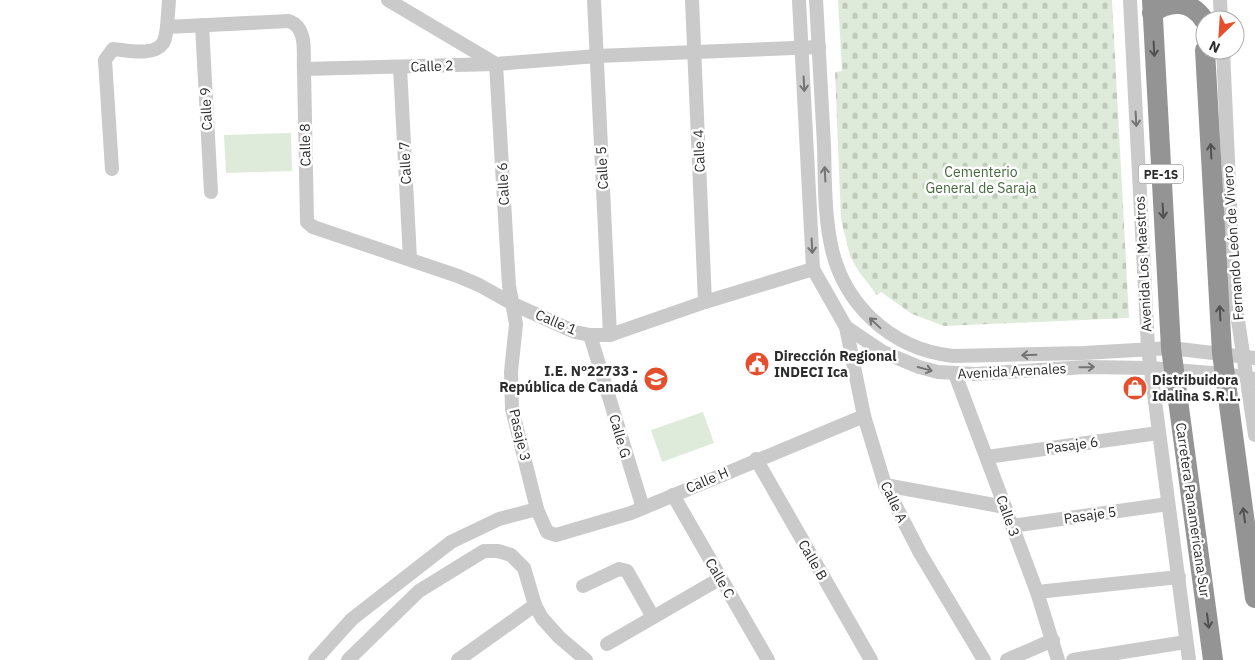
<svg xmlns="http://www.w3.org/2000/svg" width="1255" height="660" font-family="'IBM Plex Sans',sans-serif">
<defs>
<pattern id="cemetery-stones" width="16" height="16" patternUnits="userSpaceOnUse" patternTransform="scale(1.25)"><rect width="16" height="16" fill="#dfebda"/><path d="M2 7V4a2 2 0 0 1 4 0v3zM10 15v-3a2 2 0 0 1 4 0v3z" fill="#c0cabb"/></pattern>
</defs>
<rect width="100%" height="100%" fill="#fff"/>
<polygon fill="url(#cemetery-stones)" points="838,0 1112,0 1129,318 944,326 912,314 881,292 877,295 859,272 850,256 841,219 835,72 842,71"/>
<g fill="#dfebda">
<polygon points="291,133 292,171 226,173 224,135"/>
<polygon points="703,412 714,443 662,462 651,430"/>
</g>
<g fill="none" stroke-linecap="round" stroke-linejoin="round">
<g stroke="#cacaca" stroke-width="14">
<polyline points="388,0 496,64 509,286 516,324 511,372 512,409 537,509 547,532 556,535 631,513 864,416"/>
<polyline points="594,0 610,335"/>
<polyline points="692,0 705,302"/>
<polyline points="799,0 813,269 846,327 883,352 919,367 938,372 976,374 1086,367 1150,368 1224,374 1255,379"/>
<path d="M816 0C819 48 821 96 824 145 825 176 824 209 830 240 841 303 890 349 953 356L1084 353 1171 348 1255 358"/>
<polyline points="1130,0 1148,348 1189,660"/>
<polyline points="1220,0 1221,20"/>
<polyline points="202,25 211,192"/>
<polyline points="167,27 169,0"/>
<polyline points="1223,50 1234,293 1255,435"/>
<polyline points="400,67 410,259"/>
<polyline points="304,69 307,222 313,227 458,276 479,285 513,304 575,332 590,335 610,335 705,302 813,269"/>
<path d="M112 169 105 60 113 49C126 50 154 57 163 43 166 39 166 31 167 27L289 21C308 28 303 52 304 69L496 64 597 56 819 47"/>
<polyline points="846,327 864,416 885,485 920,553 984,660"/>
<polyline points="590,335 643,508"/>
<polyline points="955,374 1037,592 1058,660"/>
<polyline points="987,457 1158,433"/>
<polyline points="756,459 871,660"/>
<polyline points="885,485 1005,507"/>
<polyline points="673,495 768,660"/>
<polyline points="1012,526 1168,504"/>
<polyline points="583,586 619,569 627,571 653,617"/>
<polyline points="1037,592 1179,577"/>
<polyline points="607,644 721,578"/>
<polyline points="315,660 352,619 451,542 499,519 537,509"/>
<polyline points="348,660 419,591 484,551 498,551 511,555 524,568 535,605 542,618 559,637 586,660"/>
<polyline points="458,660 535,605"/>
<polyline points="1007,660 1053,640"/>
<polyline points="1073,660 1186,642"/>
</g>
<g stroke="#949494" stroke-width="20">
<polyline points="1152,0 1171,348 1213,660"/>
<path d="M1152 13C1170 0 1191 0 1204 20"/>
<polyline points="1205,50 1222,353 1255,598"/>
</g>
</g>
<defs><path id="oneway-shaft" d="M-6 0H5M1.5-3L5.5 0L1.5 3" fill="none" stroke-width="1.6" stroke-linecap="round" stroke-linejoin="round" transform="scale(1.25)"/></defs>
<g stroke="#515151">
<use href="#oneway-shaft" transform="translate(1154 49) rotate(87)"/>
<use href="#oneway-shaft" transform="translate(1211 151) rotate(-93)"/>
<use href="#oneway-shaft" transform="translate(1163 211) rotate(87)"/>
<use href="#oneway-shaft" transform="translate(1220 313) rotate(-93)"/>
<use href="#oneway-shaft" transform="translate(1244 515) rotate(-98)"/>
<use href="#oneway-shaft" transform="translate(1208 621) rotate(82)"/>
</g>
<g stroke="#747474">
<use href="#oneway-shaft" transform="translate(804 84) rotate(87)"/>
<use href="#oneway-shaft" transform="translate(1136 119) rotate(87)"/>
<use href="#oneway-shaft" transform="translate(825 174) rotate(-93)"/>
<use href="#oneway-shaft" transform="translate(812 246) rotate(87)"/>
<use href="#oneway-shaft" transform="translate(875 323) rotate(-137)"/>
<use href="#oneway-shaft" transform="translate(1029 355) rotate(178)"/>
<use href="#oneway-shaft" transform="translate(1087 367) rotate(-1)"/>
<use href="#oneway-shaft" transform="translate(925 369) rotate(15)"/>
</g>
<defs>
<symbol id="civic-disc" viewBox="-11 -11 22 22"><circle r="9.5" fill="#e64f2d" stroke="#fff"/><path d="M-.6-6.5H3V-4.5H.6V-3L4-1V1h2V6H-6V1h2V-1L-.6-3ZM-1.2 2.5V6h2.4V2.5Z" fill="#fff"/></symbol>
<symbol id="school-disc" viewBox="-11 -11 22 22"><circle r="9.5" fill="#e64f2d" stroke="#fff"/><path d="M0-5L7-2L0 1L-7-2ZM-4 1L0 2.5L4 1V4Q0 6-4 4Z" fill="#fff"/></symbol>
<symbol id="shop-disc" viewBox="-11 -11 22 22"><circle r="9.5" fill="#e64f2d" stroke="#fff"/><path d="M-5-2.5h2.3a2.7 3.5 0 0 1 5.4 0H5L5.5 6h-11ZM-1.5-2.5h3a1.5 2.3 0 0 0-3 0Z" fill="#fff"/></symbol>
</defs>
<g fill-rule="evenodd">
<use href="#civic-disc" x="743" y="350" width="28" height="28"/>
<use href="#school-disc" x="642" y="365" width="28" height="28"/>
<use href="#shop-disc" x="1121" y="374" width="28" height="28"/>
</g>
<g text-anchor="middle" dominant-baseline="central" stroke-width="5" stroke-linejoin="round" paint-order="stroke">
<rect fill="#fff" stroke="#6c6c6c" stroke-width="1" x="1138.5" y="164.5" width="45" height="19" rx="4"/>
<g font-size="12" font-weight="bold" fill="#2d2d2d">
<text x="1161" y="174">PE-1S</text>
</g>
<g font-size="14" fill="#2d2d2d" stroke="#fff">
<text transform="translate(432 66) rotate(-2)">Calle 2</text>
<text transform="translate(206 109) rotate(-93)">Calle 9</text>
<text transform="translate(305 145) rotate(-91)">Calle 8</text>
<text transform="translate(699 151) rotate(-92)">Calle 4</text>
<text transform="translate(405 163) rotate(-93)">Calle 7</text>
<text transform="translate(602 168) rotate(-93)">Calle 5</text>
<text transform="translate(503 184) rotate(-93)">Calle 6</text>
<text transform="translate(1233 243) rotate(-94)">Fernando León de Vivero</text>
<text transform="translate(1143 264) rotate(-93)">Avenida Los Maestros</text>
<text transform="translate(556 322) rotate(23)">Calle 1</text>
<text transform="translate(1012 371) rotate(-3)">Avenida Arenales</text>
<text transform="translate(520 435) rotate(77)">Pasaje 3</text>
<text transform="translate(620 436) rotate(74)">Calle G</text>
<text transform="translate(1072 445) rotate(-8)">Pasaje 6</text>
<text transform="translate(707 480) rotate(-23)">Calle H</text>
<text transform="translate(894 502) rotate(65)">Calle A</text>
<text transform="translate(1193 510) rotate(82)">Carretera Panamericana Sur</text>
<text transform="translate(1090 515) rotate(-8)">Pasaje 5</text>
<text transform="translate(1008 516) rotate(70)">Calle 3</text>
<text transform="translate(813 560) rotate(60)">Calle B</text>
<text transform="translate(720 578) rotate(60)">Calle C</text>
</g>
<g font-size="14" fill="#44693a" stroke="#fff">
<text x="981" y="172">Cementerio<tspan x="981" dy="16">General de Saraja</tspan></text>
</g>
<g font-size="14" font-weight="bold" fill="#2d2d2d" stroke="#fff" text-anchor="start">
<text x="774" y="356">Dirección Regional<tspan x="774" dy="16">INDECI Ica</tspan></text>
<text x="638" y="371" text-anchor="end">I.E. Nº22733 -<tspan x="638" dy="16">República de Canadá</tspan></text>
<text x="1152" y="380">Distribuidora<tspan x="1152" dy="16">Idalina S.R.L.</tspan></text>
</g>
</g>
<g transform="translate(1220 35) rotate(205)"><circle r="24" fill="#ffffff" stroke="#ababab"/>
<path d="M0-4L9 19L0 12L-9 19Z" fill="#e64f2d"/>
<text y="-8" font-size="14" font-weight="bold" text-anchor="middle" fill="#2d2d2d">N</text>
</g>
</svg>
